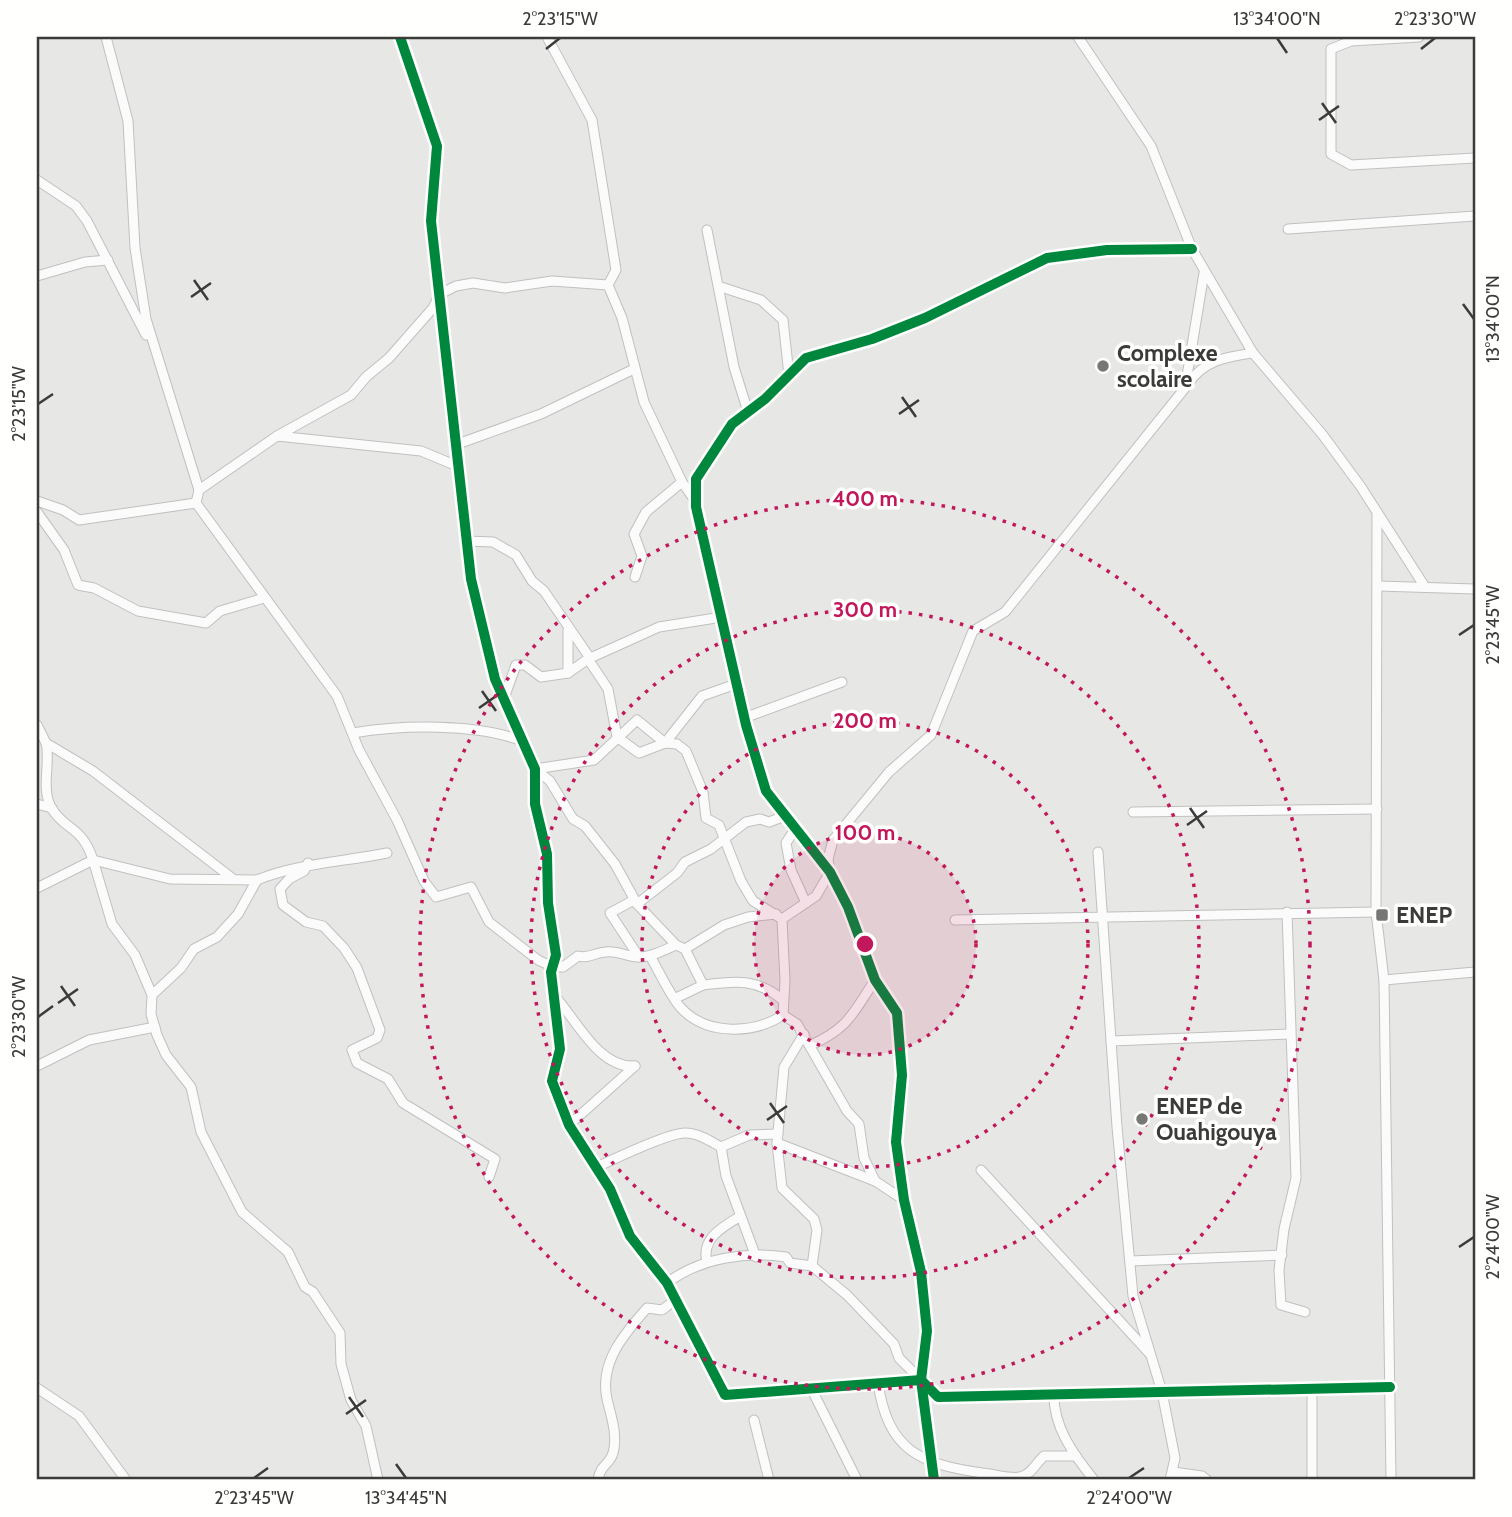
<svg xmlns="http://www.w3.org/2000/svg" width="1512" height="1517" font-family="Cabin,sans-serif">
<rect width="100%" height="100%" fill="#e7e7e5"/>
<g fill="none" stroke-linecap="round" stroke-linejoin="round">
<defs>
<g id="street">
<path d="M106 37 128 121 135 248 146 319 199 490 196 503 337 696 359 750 397 820 424 881 436 897 471 887 489 922 538 960 553 967H563L578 956C588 959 594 953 605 952 618 950 626 957 638 957 652 957 664 950 676 945"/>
<polyline points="400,37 437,146 431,221 471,579 495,679 535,769 535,804 547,854 548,903 556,955 551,972 560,1049 552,1081 569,1125 610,1189 630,1236 667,1283 725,1395 921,1380 938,1397 1390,1387"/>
<polyline points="547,37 592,120 616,270 608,285"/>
<polyline points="1078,37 1151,146 1192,249 1253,353 1322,434 1361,487 1425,587"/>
<polyline points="1419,37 1351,41 1331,49 1331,154 1351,165 1475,158"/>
<polyline points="37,180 76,206 87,221 146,335"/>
<polyline points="1288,229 1475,216"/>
<polyline points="707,230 734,367 748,412"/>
<polyline points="37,276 85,262 108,260"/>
<polyline points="721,287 761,300 783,320 789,375"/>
<path d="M1188 384C1204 360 1226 357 1253 353"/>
<polyline points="277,436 351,395 366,377 389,358 433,308 440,294 456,286 473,283 505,288 552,281 608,285 622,318 644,402 682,482 696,502"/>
<polyline points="455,445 541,414 634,369"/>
<polyline points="199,490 277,436 421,451 457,466"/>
<polyline points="37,501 63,510 79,520 196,503"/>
<polyline points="37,512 64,550 78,585 94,588 138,611 206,623 220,611 264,598"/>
<polyline points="1377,514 1376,912 1384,980 1391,1480"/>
<polyline points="466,541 493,542 516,555 532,581 544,591 590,658"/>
<polyline points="635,577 642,556 634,534 646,512 682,482"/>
<polyline points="1378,586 1475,589"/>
<polyline points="588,659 608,689 617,737 639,753 665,743 702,696 736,684"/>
<polyline points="568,673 568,630"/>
<polyline points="504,698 516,665 525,665 541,677 568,673 588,659 659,627 722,617"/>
<polyline points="744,718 842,682"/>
<polyline points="37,725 46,743 93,771 232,878"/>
<path d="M353 733C401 725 476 723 522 741"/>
<polyline points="37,804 52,808"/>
<polyline points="1133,812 1377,809"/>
<polyline points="795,829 786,843 791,870 806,903"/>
<polyline points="1098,852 1117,1127 1133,1296 1162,1392 1175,1458 1170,1480"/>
<polyline points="308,863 304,871 289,879 280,889 283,905 306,922 323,926 344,948 357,968 380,1030 377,1038 352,1050 357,1063 388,1079 403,1103 495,1159 489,1177"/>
<path d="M257 880C299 863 343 862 387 853"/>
<path d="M37 888 93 860C82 826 66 831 52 809 40 789 51 763 46 743"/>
<polyline points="634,900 610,913 639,957"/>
<polyline points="637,904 677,873 685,862 711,849 746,822 760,819 769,822 785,816"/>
<polyline points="1287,912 1296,1178 1284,1229 1279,1270 1281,1305 1305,1312"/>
<path d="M782 919 753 901 741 881 719 825 706 818 703 792 686 751 677 744 665 743 637 720 594 760 535 769 550 781 573 819 585 826 615 864 637 904 676 945 685 949 703 985C735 981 757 978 783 1000"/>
<polyline points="955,920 1376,912"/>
<polyline points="685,949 724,925 748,917 776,914"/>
<path d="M650 956C659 971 670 996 681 1008 707 1036 754 1034 783 1015"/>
<polyline points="1384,980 1475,972"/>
<path d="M553 994C575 1017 598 1069 635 1066"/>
<polyline points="152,995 135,955 112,924 93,860 170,879 257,880 238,914 217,937 194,949 181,968 152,995 151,1014 157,1035 166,1055 191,1087 201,1132 242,1212 288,1252 305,1287 313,1292 340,1333 341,1364 351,1400 366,1426 378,1480"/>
<polyline points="676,998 703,985"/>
<polyline points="783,1015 785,981 782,919 816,896 830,872 828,859 833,840 889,772 931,735 973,631 1005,612 1185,388 1204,273"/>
<polyline points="783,1015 797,1024 847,1111 859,1124 864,1158 875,1181"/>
<polyline points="804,1034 784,1067 777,1143 875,1181 904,1200"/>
<polyline points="1111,1041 1289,1034"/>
<path d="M811 1045C849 1028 853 1013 875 980"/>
<polyline points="37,1066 89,1040 155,1027"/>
<polyline points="569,1125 635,1066"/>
<polyline points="777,1143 782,1188 814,1219 817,1230 812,1266"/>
<polyline points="721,1147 726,1176 756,1257"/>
<path d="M597 1167C614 1159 668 1133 685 1133 698 1133 710 1141 721 1147L749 1135 778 1134"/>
<polyline points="981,1170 1150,1354"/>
<polyline points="1130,1261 1282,1255"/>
<path d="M707 1262C701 1239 722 1227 739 1217"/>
<path d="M667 1283C700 1258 746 1251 786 1257L790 1263 812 1266 847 1295 894 1344 899 1358 921 1380"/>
<path d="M878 1383C888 1450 919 1464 982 1473 994 1474 1010 1479 1020 1477 1031 1475 1036 1463 1044 1456H1076"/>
<polyline points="37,1388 79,1416 126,1480"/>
<polyline points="811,1388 857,1480"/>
<path d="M1054 1394C1053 1427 1074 1455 1094 1480"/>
<polyline points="754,1420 769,1480"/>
<polyline points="1173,1472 1202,1476 1207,1480"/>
<path d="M598 1480C600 1465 610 1464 613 1453 618 1435 611 1416 607 1399 599 1362 625 1333 647 1308L662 1310 675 1300"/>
<polyline points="934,1480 921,1380 927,1331 921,1272 904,1200 896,1142 902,1075 897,1013 875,980 848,907 830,872 766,791 746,725 696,507 696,479 732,424 765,399 806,358 872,339 925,318 1047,258 1107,250 1192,249"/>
<polyline points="1312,1480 1312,1388"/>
</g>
</defs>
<use href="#street" stroke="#c0c0be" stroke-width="11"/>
<use href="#street" stroke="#fbfbfb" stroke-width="9"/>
<defs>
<g id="cycleway">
<polyline points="400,37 437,146 431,221 471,579 495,679 535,769 535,804 547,854 548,903 556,955 551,972 560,1049 552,1081 569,1125 610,1189 630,1236 667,1283 725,1395 921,1380 938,1397 1390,1387"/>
<polyline points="934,1480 921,1380 927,1331 921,1272 904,1200 896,1142 902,1075 897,1013 875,980 848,907 830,872 766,791 746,725 696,507 696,479 732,424 765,399 806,358 872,339 925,318 1047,258 1107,250 1192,249"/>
</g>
</defs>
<use href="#cycleway" stroke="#fffffe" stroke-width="15"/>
<use href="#cycleway" stroke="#00873e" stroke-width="10"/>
</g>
<path fill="none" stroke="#3b3b3a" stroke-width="2.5" d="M1277 38 1287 53M546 49 560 38M1421 49 1435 38M1322 103 1336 123M1319 120 1339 106M194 280 208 300M191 297 211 283M1463 304 1474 319M902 397 916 417M38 404 53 394M899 414 919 400M1459 635 1474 625M482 691 496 711M479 708 499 694M1190 808 1204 828M1187 825 1207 811M61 986 75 1006M58 1003 78 989M38 1017 53 1006M770 1103 784 1123M767 1120 787 1106M1459 1247 1474 1237M349 1397 363 1417M346 1414 366 1400M396 1464 406 1478M254 1478 268 1468M1129 1478 1144 1468"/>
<circle cx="865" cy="944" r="111" fill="#c2185b" fill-opacity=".12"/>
<g fill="none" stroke="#c2185b" stroke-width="3.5" stroke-dasharray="3.5 7">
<circle cx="865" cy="944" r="111"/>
<circle cx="865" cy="944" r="223"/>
<circle cx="865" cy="944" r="334"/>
<circle cx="865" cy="944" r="445"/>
</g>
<g fill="#777776" stroke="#fffffe" stroke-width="2.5">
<circle cx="1103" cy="366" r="7"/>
<rect x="1375" y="908" width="14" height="14" rx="3.5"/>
<circle cx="1142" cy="1119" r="7"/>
</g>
<g text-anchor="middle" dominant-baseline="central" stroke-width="7" stroke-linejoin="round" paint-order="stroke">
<g font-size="23" font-weight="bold" fill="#3b3b3a" stroke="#fffffe" text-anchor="start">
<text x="1117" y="353">Complexe<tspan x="1117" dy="26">scolaire</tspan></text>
<text x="1396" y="915">ENEP</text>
<text x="1156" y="1106">ENEP de<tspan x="1156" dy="26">Ouahigouya</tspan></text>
</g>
</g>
<circle cx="865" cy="944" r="10" fill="#c2185b" stroke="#fffffe" stroke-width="3.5"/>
<g font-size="21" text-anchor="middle" font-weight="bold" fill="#c2185b" stroke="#fffffe" stroke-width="7" stroke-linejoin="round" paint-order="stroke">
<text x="865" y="506">400 m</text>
<text x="865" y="617">300 m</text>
<text x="865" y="728">200 m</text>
<text x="865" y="840">100 m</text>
</g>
<rect width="1512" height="1517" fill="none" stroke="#fffffe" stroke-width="77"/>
<rect x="38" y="38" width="1436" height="1440" fill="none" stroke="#3b3b3a" stroke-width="2.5"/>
<g font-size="18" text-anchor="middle" fill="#3b3b3a">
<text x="560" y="25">2°23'15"W</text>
<text x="1277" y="25">13°34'00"N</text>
<text x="1435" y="25">2°23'30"W</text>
<text transform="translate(1493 319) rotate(-90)" y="6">13°34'00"N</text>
<text transform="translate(19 404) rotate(-90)" y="6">2°23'15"W</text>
<text transform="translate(1493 625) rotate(-90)" y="6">2°23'45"W</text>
<text transform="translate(19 1017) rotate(-90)" y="6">2°23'30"W</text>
<text transform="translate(1493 1237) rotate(-90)" y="6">2°24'00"W</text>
<text x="254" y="1504">2°23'45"W</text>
<text x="406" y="1504">13°34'45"N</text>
<text x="1129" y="1504">2°24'00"W</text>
</g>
</svg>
